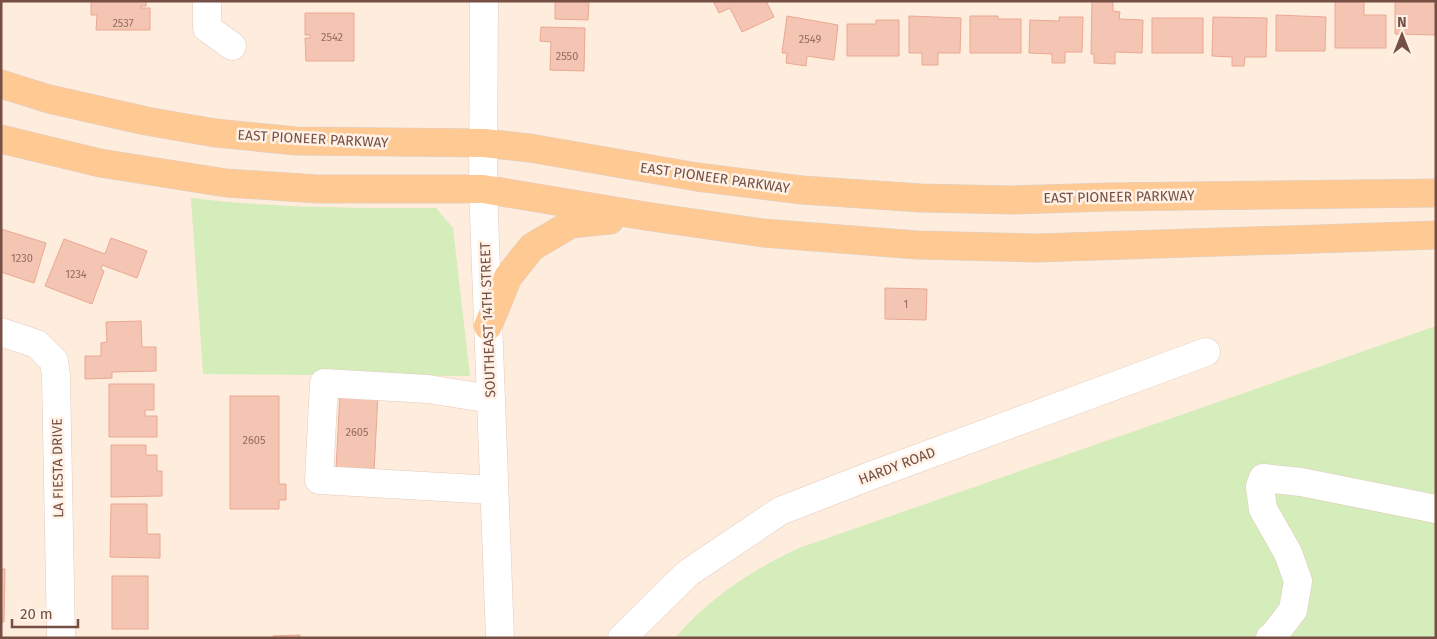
<svg xmlns="http://www.w3.org/2000/svg" width="1437" height="639" font-family="'Fira Sans',sans-serif">
<rect width="100%" height="100%" fill="#feeddd"/>
<g fill="#d5ecbb">
<path d="M191 198C274 208 353 208 436 208L453 228 470 376 203 374Z"/>
<path d="M1436 326V638H675C709 598 752 570 799 548Z"/>
</g>
<g fill="#f5c5b3" stroke="#e9a892">
<polygon points="91,1 146,1 146,6 141,6 141,8 150,8 150,30 96,30 97,15 91,15"/>
<polygon points="555,1 589,1 588,20 555,19"/>
<polygon points="713,1 766,1 774,17 742,32 730,8 719,13"/>
<polygon points="1092,1 1113,1 1113,11 1120,12 1119,19 1143,20 1142,53 1115,52 1115,64 1094,63 1094,54 1091,54"/>
<polygon points="1335,1 1364,1 1364,15 1386,15 1386,48 1335,48"/>
<polygon points="1395,1 1436,1 1436,35 1395,34"/>
<polygon points="305,13 354,13 354,61 306,61 305,38 310,38 310,35 305,35"/>
<polygon points="1276,15 1326,17 1325,51 1276,51"/>
<polygon points="787,16 838,25 834,60 807,56 806,66 786,63 787,53 782,53"/>
<polygon points="909,16 961,18 960,53 938,53 938,65 922,65 922,53 909,53"/>
<polygon points="970,16 998,16 998,19 1021,19 1021,53 970,53"/>
<polygon points="1059,17 1083,17 1082,52 1065,52 1065,63 1052,63 1052,54 1029,53 1030,20 1059,21"/>
<polygon points="1213,17 1267,18 1266,57 1245,57 1244,66 1232,66 1232,57 1212,56"/>
<rect x="1152" y="18" width="51" height="35"/>
<polygon points="876,20 899,20 899,56 847,56 847,24 876,24"/>
<polygon points="541,27 585,28 584,71 550,70 551,42 540,41"/>
<polygon points="1,229 46,243 34,283 1,272"/>
<polygon points="111,238 147,251 137,278 102,265 101,269 104,271 92,304 45,286 64,239 105,254"/>
<polygon points="885,288 927,289 926,320 885,319"/>
<polygon points="141,321 142,347 156,347 156,371 112,372 112,378 85,379 85,356 101,356 101,343 107,342 106,322"/>
<polygon points="109,384 154,384 154,410 145,410 145,416 157,416 157,437 109,437"/>
<polygon points="340,392 378,394 374,472 336,470"/>
<polygon points="230,396 279,396 279,484 286,484 286,500 279,500 279,509 230,509"/>
<polygon points="111,445 146,445 146,455 157,455 157,471 162,471 162,496 111,497"/>
<polygon points="111,504 147,504 147,534 160,534 160,558 110,557"/>
<polygon points="1,569 5,569 4,622 1,622"/>
<rect x="112" y="576" width="36" height="53"/>
<polygon points="300,635 300,638 273,638 273,636"/>
</g>
<g fill="none" stroke-linecap="round" stroke-linejoin="round">
<defs>
<g id="minor">
<polyline points="207,1 207,28 232,46"/>
<polyline points="484,1 483,189 500,638"/>
<polyline points="1,332 37,344 54,361 56,376 61,638"/>
<polyline points="491,399 428,389 324,383 319,480 494,490"/>
<polyline points="622,638 688,573 780,511 870,476 1206,352"/>
<polyline points="1270,638 1273,636 1293,610 1298,581 1288,553 1263,509 1260,487 1263,478 1301,482 1436,509"/>
</g>
<g id="major">
<polyline points="1,84 49,99 146,121 215,133 296,141 484,143 530,148 697,177 802,190 921,198 1012,200 1107,197 1436,193"/>
<polyline points="1,139 100,163 226,183 318,189 483,189 645,216 763,233 917,245 1036,248 1436,235"/>
<polyline points="488,326 508,277 532,247 571,224 610,220"/>
</g>
</defs>
<use href="#minor" stroke="#e4c9bc" stroke-width="29"/>
<use href="#major" stroke="#dbd1ce" stroke-width="29"/>
<use href="#minor" stroke="#fff" stroke-width="28"/>
<use href="#major" stroke="#ffc993" stroke-width="28"/>
</g>
<g text-anchor="middle" dominant-baseline="central" stroke-width="5" stroke-linejoin="round" paint-order="stroke">
<g font-size="11" fill="#956c60">
<text x="123" y="23">2537</text>
<text x="332" y="37">2542</text>
<text x="810" y="39">2549</text>
<text x="567" y="56">2550</text>
<text x="22" y="258">1230</text>
<text x="76" y="274">1234</text>
<text x="906" y="304">1</text>
<text x="357" y="432">2605</text>
<text x="254" y="440">2605</text>
</g>
<g font-size="14" fill="#754f44" stroke="#fff1e5">
<text transform="translate(313 139) rotate(3)">EAST PIONEER PARKWAY</text>
<text transform="translate(715 178) rotate(8)">EAST PIONEER PARKWAY</text>
<text transform="translate(1119 197) rotate(-1)">EAST PIONEER PARKWAY</text>
<text transform="translate(488 320) rotate(-92)">SOUTHEAST 14TH STREET</text>
<text transform="translate(897 466) rotate(-21)">HARDY ROAD</text>
<text transform="translate(58 468) rotate(-91)">LA FIESTA DRIVE</text>
</g>
</g>
<rect width="1437" height="639" fill="none" stroke="#754f44" stroke-width="5"/>
<g transform="translate(1402 35)" stroke="#fff1e5" stroke-width="4" paint-order="stroke">
<path d="M0-4L9 19L0 12L-9 19Z" fill="#754f44"/>
<text y="-8" font-size="14" font-weight="bold" text-anchor="middle" fill="#754f44">N</text>
</g>
<path d="M12 619v8h66v-8" fill="none" stroke="#754f44" stroke-width="2.5"/>
<text x="20" y="619" font-size="15" fill="#754f44" stroke="#fff1e5" stroke-width="4" paint-order="stroke">20 m</text>
</svg>
